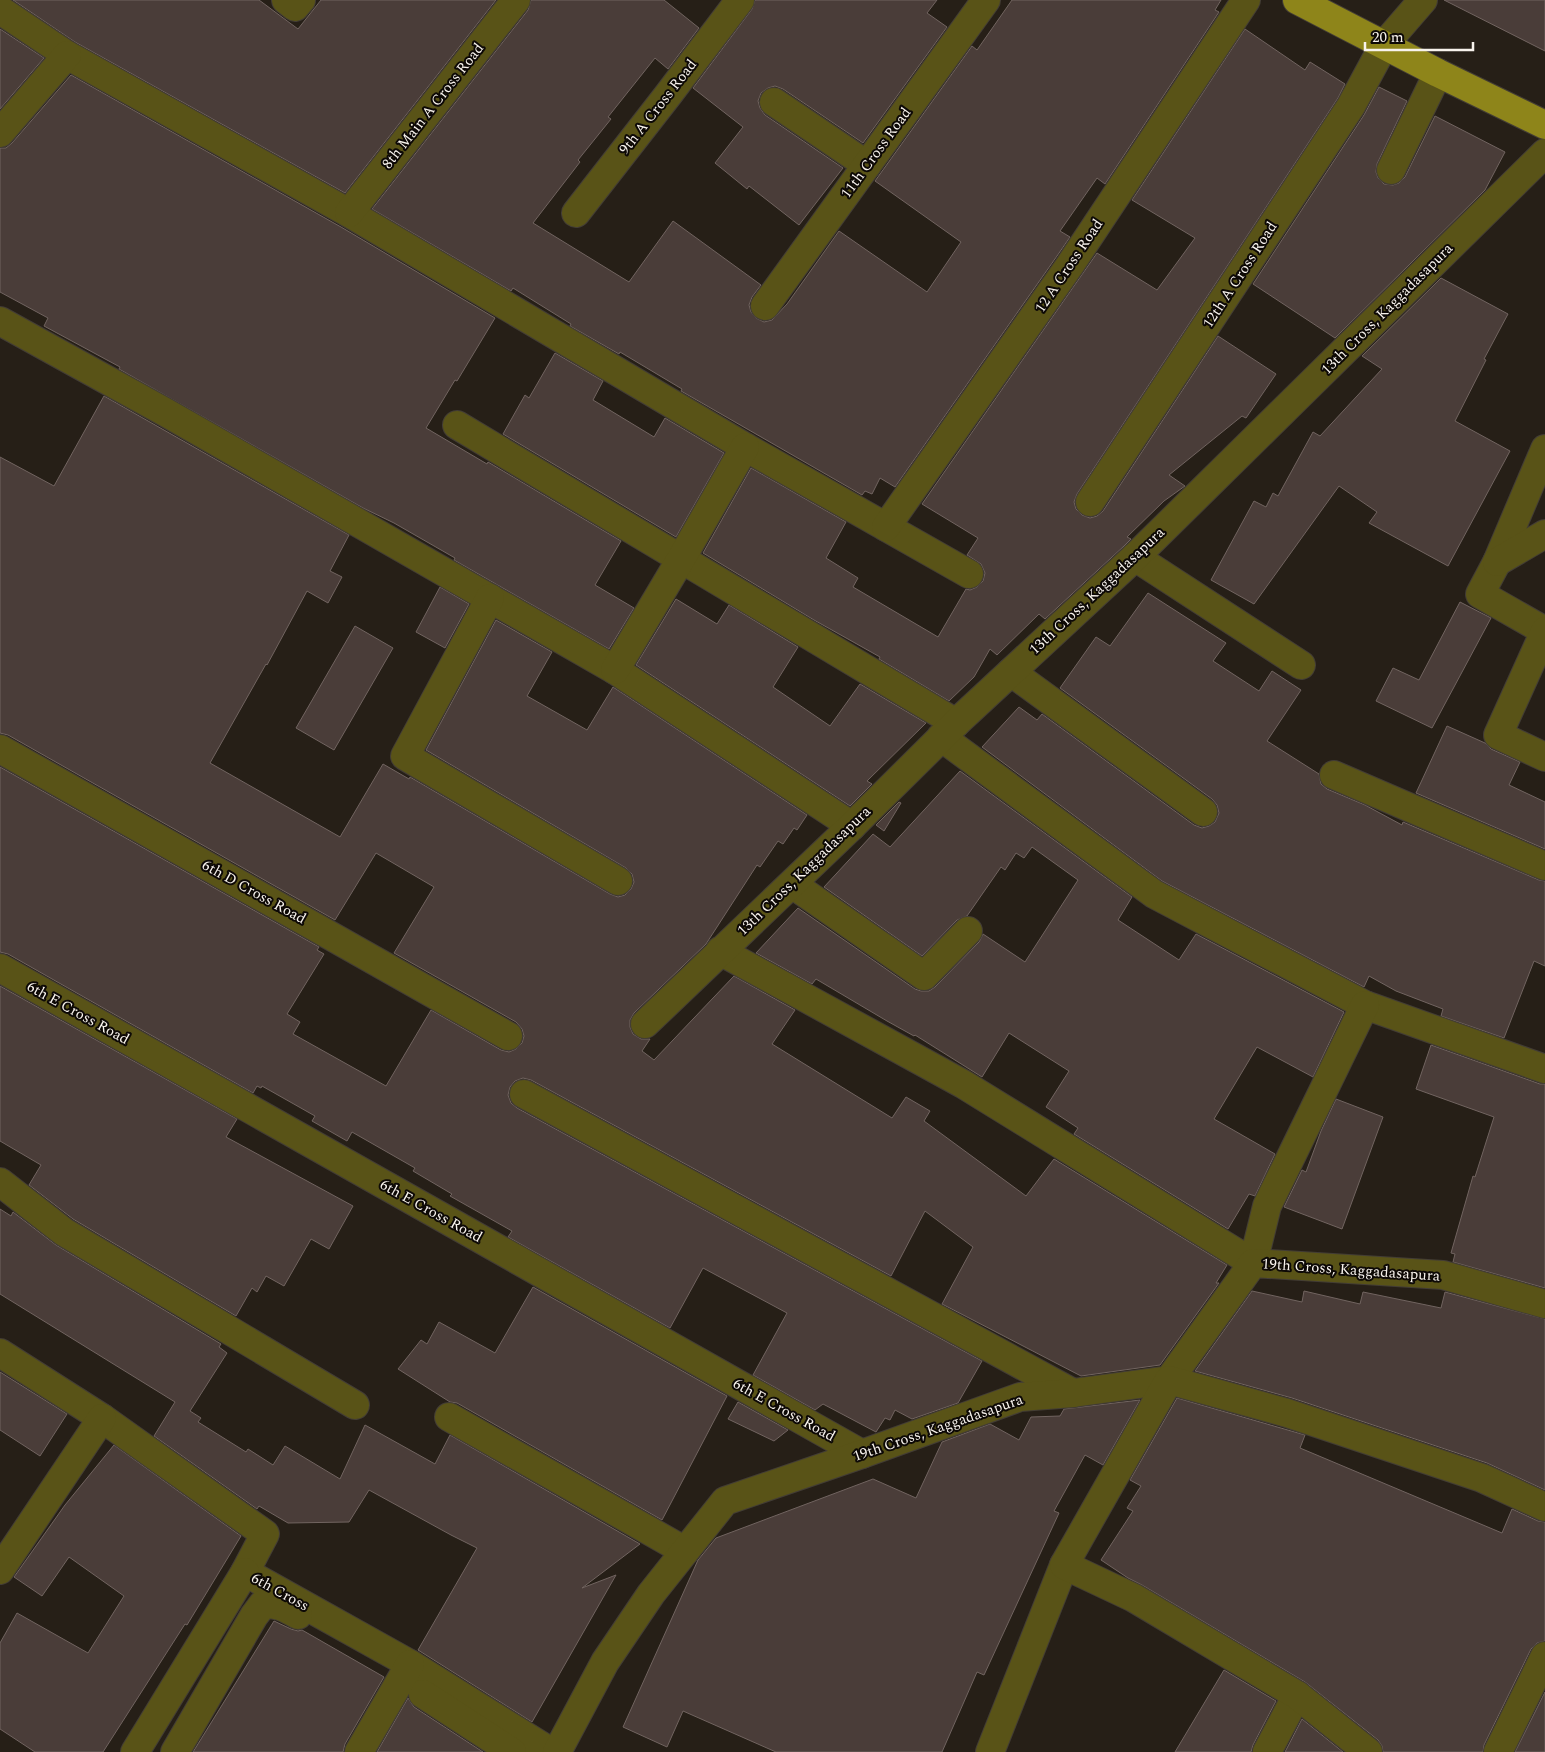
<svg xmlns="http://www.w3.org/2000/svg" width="1545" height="1752" font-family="Spectral,serif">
<rect width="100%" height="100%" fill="#261f17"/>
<g fill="#4a3d39" stroke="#716460">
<polygon points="13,0 259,0 298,29 321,0 496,0 345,193 75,42"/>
<polygon points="531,0 664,0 699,28 668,69 655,58 608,117 611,119 578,160 580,162 533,223 629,282 673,221 761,285 752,297 749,305 751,312 756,318 764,322 772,320 787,304 839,231 927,292 961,242 875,181 972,46 977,50 1012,0 1221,0 1215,10 1219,12 1105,184 1097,178 1060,231 1070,237 1057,256 895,487 880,478 872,494 865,491 862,495 681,391 682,389 620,352 619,354 570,326 571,324 513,288 511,291 372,209 528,10"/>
<polygon points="755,0 937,0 927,13 947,27 863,143 783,89 775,86 768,88 761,93 758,101 760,108 765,115 843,168 799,225 749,186 747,189 715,163 743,127 693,88 752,9"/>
<polygon points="1444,0 1545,0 1545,51"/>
<polygon points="0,29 44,58 0,109"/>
<polygon points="1245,29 1305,70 1310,62 1345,84 1338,98 1077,494 1074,502 1076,509 1082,515 1090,518 1097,516 1103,511 1218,336 1276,374 1246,418 1242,416 1169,475 1185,486 1164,501 1127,537 1131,539 1124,546 1045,619 1039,614 997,655 990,649 974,677 949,701 879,659 880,657 814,620 703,553 751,468 846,522 826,558 858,578 853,587 938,637 966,589 970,590 977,587 983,581 985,573 981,564 967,555 978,538 922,504 1097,253 1157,290 1195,238 1132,200"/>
<polygon points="71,75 341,227 495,318 457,381 455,380 426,428 487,464 488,462 621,541 595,585 634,608 609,649 454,560 455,558 394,523 363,508 119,369 120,367 44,326 48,318 0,292 0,148 6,148 12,143"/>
<polygon points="1379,87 1407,101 1377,164 1376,172 1378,178 1384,184 1393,185 1399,183 1405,177 1435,116 1505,152 1485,190 1335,338 1253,284 1364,115"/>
<polygon points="1441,278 1508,314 1484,359 1486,360 1455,421 1510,451 1448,566 1369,523 1377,512 1339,486 1254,604 1211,580 1254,501 1266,507 1273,493 1278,496 1313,432 1320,436 1382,369 1362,356"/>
<polygon points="555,353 603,381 593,400 654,437 665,418 724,453 676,537 503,434 525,395 529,398"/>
<polygon points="104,396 349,535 330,571 342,577 328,603 307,591 267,665 266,664 210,763 340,837 383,764 409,779 410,777 610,894 618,897 625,895 631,889 634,882 632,874 626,868 426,750 496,620 552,652 527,696 587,730 613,687 807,815 797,830 794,828 783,844 778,841 760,867 757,865 706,944 634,1013 630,1020 630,1027 633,1034 641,1039 650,1039 642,1051 654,1060 734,976 795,1010 772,1044 892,1118 906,1097 930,1111 924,1121 1026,1196 1054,1159 1227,1265 1216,1283 1219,1283 1160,1365 1081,1376 942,1304 973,1247 925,1211 891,1276 531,1080 523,1078 515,1081 510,1087 508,1095 511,1103 517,1108 982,1361 958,1403 912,1419 895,1410 890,1420 885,1418 876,1432 823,1404 815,1410 753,1375 787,1313 703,1268 670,1328 508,1237 512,1231 450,1196 452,1194 413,1171 415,1168 352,1132 347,1141 312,1121 315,1116 262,1086 261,1088 257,1086 253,1093 8,954 0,952 0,767 319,947 317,950 324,954 287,1014 300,1022 293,1034 386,1086 431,1010 501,1050 509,1052 516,1049 522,1043 524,1036 522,1029 516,1022 394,953 434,887 376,853 335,920 8,735 0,733 0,457 54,486"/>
<polygon points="440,587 469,604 445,648 416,632"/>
<polygon points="1148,593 1226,643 1213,661 1259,691 1272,671 1301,690 1267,741 1319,774 1321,784 1327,789 1365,805 1402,825 1403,822 1539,880 1545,881 1545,966 1534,961 1504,1038 1441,1016 1443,1009 1396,991 1369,976 1364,987 1162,881 982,747 1019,707 1037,720 1042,714 1194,825 1202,828 1209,826 1215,822 1219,813 1217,805 1212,799 1060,688 1096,637 1110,646"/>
<polygon points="676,599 717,624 729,605 798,647 773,687 830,726 860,684 926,723 867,781 872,784 850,806 636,665"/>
<polygon points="1460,602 1491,618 1432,728 1376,701 1393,668 1419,680"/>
<polygon points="355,626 393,648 334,750 296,728"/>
<polygon points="1447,726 1485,743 1491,749 1520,762 1509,785 1545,802 1545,849 1416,793"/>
<polygon points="960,771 1132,897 1118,920 1179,960 1196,934 1344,1012 1313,1077 1257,1047 1214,1119 1275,1154 1255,1196 1249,1194 1228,1229 1074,1134 1078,1128 1046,1107 1069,1071 1009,1033 982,1077 915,1035 914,1036 887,1021 816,979 812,984 756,953 798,908 915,989 921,991 929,991 935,987 979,942 983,934 1025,962 1078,880 1032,847 1024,858 1016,853 1005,870 1001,867 967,916 957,920 922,956 824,887 873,834 890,847"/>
<polygon points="899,802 901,803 884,831 876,825"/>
<polygon points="0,986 237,1119 226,1137 353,1206 329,1249 311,1239 284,1286 266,1276 257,1292 252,1288 236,1316 73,1219 29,1185 41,1165 0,1141"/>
<polygon points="1431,1045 1540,1084 1545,1084 1545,1288 1453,1262 1455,1254 1451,1253 1473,1176 1475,1177 1494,1117 1416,1089"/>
<polygon points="1336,1099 1383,1117 1342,1229 1284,1207 1302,1170 1306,1172 1321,1131"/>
<polygon points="0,1209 11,1216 13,1212 56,1245 221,1344 219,1347 227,1353 190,1411 201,1418 198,1422 246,1452 248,1449 273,1465 285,1446 340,1479 365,1425 435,1464 450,1435 640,1544 582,1588 616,1575 532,1722 418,1650 477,1548 451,1535 369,1490 349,1522 288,1523 259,1506 257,1509 154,1436 175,1402 0,1294"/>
<polygon points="533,1287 727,1396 662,1520 457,1403 450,1402 398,1369 421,1340 427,1344 439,1322 495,1353"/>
<polygon points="1252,1291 1302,1302 1304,1291 1360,1304 1363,1292 1441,1308 1445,1292 1545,1319 1545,1490 1487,1463 1292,1398 1195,1371"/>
<polygon points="0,1372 67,1414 40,1456 0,1430"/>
<polygon points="1177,1398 1305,1435 1300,1448 1502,1533 1512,1509 1538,1521 1545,1522 1545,1641 1537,1643 1531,1649 1484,1745 1483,1752 1383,1752 1382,1746 1378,1740 1305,1682 1142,1585 1128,1578 1101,1560 1133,1511 1127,1508 1141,1486 1130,1480"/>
<polygon points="1140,1400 1103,1465 1085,1455 1054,1511 1059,1513 984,1675 977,1672 942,1752 776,1752 683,1711 667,1747 623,1727 698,1560 716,1538 873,1479 916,1498 942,1442 990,1424 1019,1440 1031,1417 1060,1416 1064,1409"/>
<polygon points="738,1402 788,1430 774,1441 728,1419"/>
<polygon points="114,1445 241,1536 187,1625 185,1624 103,1752 35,1752 0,1729 0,1643 17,1613 88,1653 124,1596 69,1557 42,1596 14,1577 65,1505"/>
<polygon points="274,1621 291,1629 298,1631 302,1630 384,1677 345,1744 343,1752 193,1752"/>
<polygon points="1224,1670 1276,1701 1253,1745 1251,1752 1175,1752"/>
<polygon points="1545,1692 1545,1752 1515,1752"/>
<polygon points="408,1698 414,1707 483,1752 377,1752"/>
<polygon points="1302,1719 1343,1752 1285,1752"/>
</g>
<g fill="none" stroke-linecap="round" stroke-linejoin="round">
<defs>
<g id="minor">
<polyline points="286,0 295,7 301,0"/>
<polyline points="0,10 67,55 349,213 745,447 969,574"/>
<polyline points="774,102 867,165"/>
<polyline points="0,133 67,55"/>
<polyline points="1391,170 1438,73"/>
<polyline points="349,213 516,0"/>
<polyline points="576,213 668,95 740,0"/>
<polyline points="765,306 986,0"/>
<polyline points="0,321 165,412 615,670 852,826"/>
<polyline points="457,425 956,723"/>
<polyline points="1545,449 1497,562 1480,594 1545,631"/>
<polyline points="1090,502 1351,106 1384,45 1423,0"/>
<polyline points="886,527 1070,265 1246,0"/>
<polyline points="1135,557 1301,665"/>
<polyline points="1497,562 1545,534"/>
<polyline points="490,598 405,756 618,881"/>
<polyline points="1545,631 1498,735 1545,757"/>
<polyline points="615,670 681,559 745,447"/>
<polyline points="1011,672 1203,812"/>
<polyline points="941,737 1154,894 1365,1005 1545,1069"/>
<polyline points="0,749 508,1036"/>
<polyline points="1334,775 1545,866"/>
<polyline points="792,884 924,976 968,931"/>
<polyline points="720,951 963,1084 1253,1263 1267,1206 1365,1005"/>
<polyline points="0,968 862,1454"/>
<polyline points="645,1024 852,826 956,723 1135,557 1545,153"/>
<polyline points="524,1094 1073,1393"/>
<polyline points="0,1182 64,1232 355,1405"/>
<polyline points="0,1353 102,1418 265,1534 245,1572 410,1664 551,1752"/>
<polyline points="449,1417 685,1551"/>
<polyline points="0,1570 102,1418"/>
<polyline points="423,1694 512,1752"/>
<polyline points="135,1752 245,1572"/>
<path d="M175 1752 254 1616 263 1604C277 1603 286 1608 298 1615"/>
<polyline points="359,1752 410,1664"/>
<polyline points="557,1752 605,1662 651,1594 725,1501 862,1454 1020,1397 1073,1393 1169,1380 1253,1263 1443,1275 1545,1304"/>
<polyline points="990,1752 1064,1565"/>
<polyline points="1267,1752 1297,1695"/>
<polyline points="1368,1752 1297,1695 1134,1598 1064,1565 1169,1380 1287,1413 1482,1478 1545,1507"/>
<polyline points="1498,1752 1545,1656"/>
</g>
<polyline id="major" points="1297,0 1438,73 1545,125"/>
</defs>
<use href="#minor" stroke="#433d35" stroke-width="30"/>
<use href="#major" stroke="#433d35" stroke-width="30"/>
<use href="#minor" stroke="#595317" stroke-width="28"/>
<use href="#major" stroke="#8e851a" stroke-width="28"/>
</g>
<g text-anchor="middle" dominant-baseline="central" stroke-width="4" stroke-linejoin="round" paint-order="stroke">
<g font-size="15" fill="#f8f3ed" stroke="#0d0906">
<text transform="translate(433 106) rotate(-52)">8th Main A Cross Road</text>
<text transform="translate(658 107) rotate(-52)">9th A Cross Road</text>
<text transform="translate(876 153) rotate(-54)">11th Cross Road</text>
<text transform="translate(1069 266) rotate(-56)">12 A Cross Road</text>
<text transform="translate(1240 275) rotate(-57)">12th A Cross Road</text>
<text transform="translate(1387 309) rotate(-45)">13th Cross, Kaggadasapura</text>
<text transform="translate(1097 591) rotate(-43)">13th Cross, Kaggadasapura</text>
<text transform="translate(804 871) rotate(-44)">13th Cross, Kaggadasapura</text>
<text transform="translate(254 892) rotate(29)">6th D Cross Road</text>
<text transform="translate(78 1013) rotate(29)">6th E Cross Road</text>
<text transform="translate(431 1211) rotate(29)">6th E Cross Road</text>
<text transform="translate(1351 1270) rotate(4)">19th Cross, Kaggadasapura</text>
<text transform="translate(784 1410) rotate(29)">6th E Cross Road</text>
<text transform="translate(938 1428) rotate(-19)">19th Cross, Kaggadasapura</text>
<text transform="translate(280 1592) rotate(29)">6th Cross</text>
</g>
</g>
<path d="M1365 42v8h108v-8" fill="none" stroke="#f8f3ed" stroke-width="2.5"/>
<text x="1372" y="42" font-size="15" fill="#f8f3ed" stroke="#0d0906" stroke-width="4" paint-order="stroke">20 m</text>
</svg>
